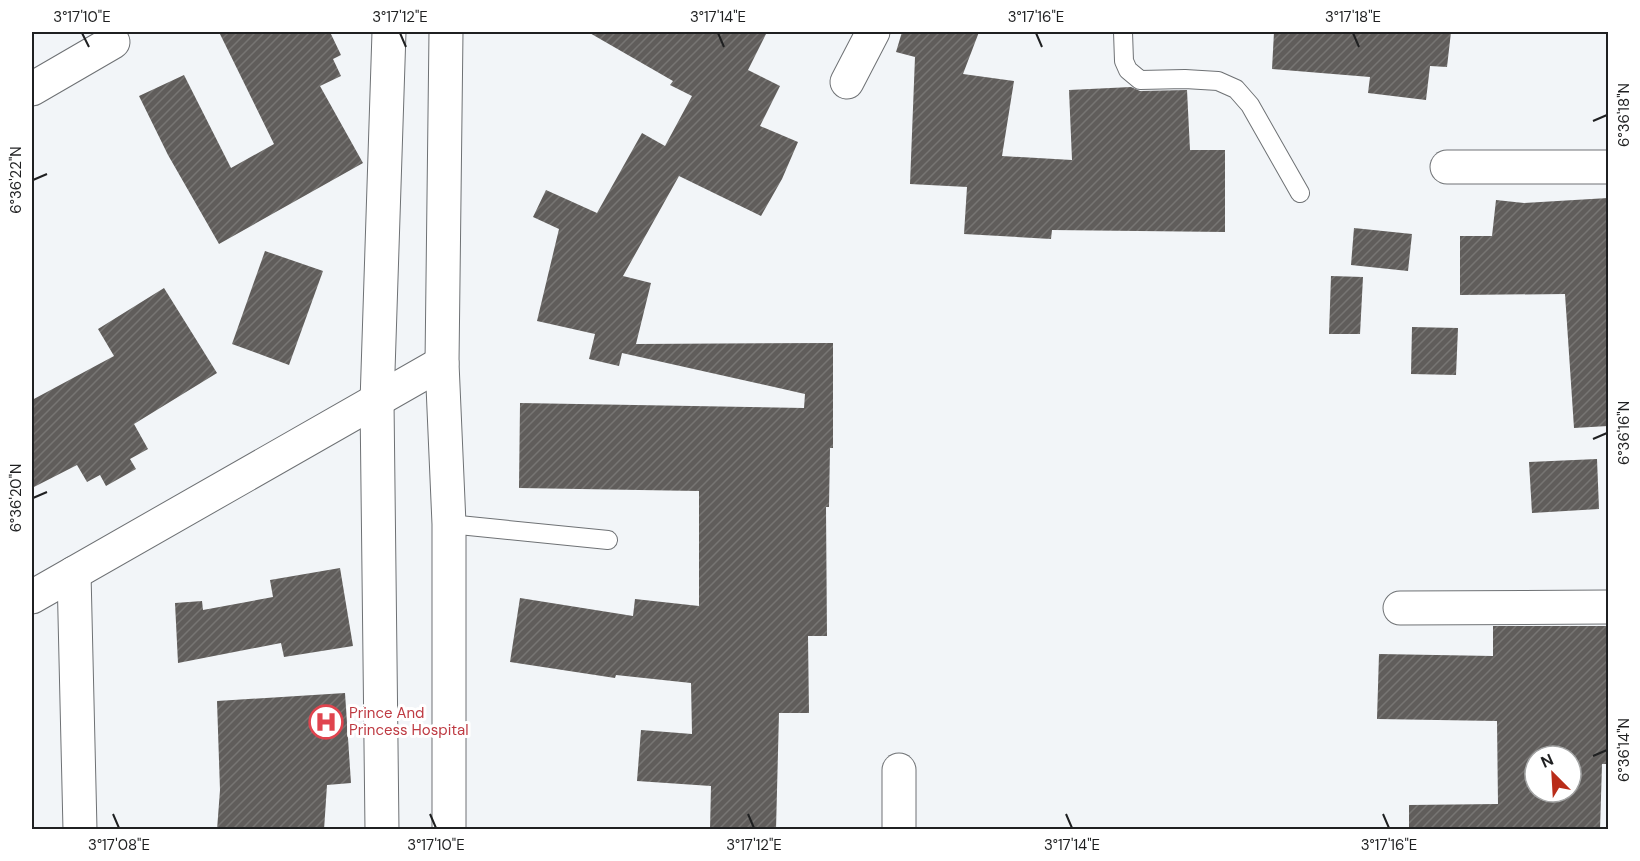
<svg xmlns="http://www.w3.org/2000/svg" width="1640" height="861" font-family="'DM Sans',sans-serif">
<defs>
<pattern id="building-hatch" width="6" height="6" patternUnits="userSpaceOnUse" patternTransform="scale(1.5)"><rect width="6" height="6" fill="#605d5b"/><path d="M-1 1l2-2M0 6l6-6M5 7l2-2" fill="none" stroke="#777573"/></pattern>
</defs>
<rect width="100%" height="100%" fill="#f2f5f8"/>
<g fill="url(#building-hatch)" fill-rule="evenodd">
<polygon points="219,32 330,32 341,55 333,59 341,76 320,86 363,163 219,244 168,155 139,96 184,75 231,168 274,144"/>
<polygon points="588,32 767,32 748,70 780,86 760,126 798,142 782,179 761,216 679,176 623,276 651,283 636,344 833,343 833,448 830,448 829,507 826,507 827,636 808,636 809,713 779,713 776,830 710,830 711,786 637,781 641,730 692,734 691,683 616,675 615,678 510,662 520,598 633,616 635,599 699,606 699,491 519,488 520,403 804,408 805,394 622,353 619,366 589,359 595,334 537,321 559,229 533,217 546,190 597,213 642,133 665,146 692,96 670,85 673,81"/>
<polygon points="902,32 979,32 963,74 1014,81 1002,156 1072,160 1069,90 1131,87 1140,91 1187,90 1190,150 1225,150 1225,232 1052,230 1051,239 964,234 967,187 910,184 915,57 896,52"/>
<polygon points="1274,32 1451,32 1447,67 1430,66 1426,100 1368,93 1370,77 1272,69"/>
<polygon points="1608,198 1608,426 1574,428 1565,294 1460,295 1460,236 1492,236 1496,200 1524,203"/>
<polygon points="1354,228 1412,234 1408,271 1351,265"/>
<polygon points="265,251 323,271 289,365 232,344"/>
<polygon points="1331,276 1363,277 1360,334 1329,334"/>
<polygon points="164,288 217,373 134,424 148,449 130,459 136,469 106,486 100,475 87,482 77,465 32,488 32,400 114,356 98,329"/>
<polygon points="1412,327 1458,328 1456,375 1411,374"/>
<polygon points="1597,459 1599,509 1532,513 1529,462"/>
<polygon points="340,568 353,646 284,657 281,643 178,663 175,603 202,601 203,610 273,597 270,580"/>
<path d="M1493 626H1608V764H1602L1600 830H1409V805L1498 804 1497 721 1377 719 1379 654 1493 656ZM1535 756H1571V792H1535Z"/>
<polygon points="345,693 351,783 327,785 324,830 217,830 220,790 217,701"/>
</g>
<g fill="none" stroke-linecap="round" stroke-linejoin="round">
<defs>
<g id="service">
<polyline points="1123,32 1124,61 1128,70 1140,80 1185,79 1218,81 1236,89 1250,105 1300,193"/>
<polyline points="449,524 608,540"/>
</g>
<g id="minor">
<polyline points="446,32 442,363 449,524 449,830"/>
<polyline points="847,82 873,32"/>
<polyline points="32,89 113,42"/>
<polyline points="1447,167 1608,167"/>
<polyline points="74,573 80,830"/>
<polyline points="32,597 442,363"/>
<polyline points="1400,608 1608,607"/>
<polyline points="382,830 377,402 389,32"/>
<polyline points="899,830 899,770"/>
</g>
</defs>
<use href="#service" stroke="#6e7174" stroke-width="20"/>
<use href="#minor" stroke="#6e7174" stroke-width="35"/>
<use href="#service" stroke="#fff" stroke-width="18"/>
<use href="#minor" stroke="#fff" stroke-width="33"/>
</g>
<path fill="none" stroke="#1f2021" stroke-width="2" d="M82 33 89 47M400 33 406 47M718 33 724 47M1036 33 1042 47M1353 33 1359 47M1593 121 1607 115M33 180 47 174M1593 439 1607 433M33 498 47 492M1593 756 1607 750M113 814 119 828M430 814 436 828M748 814 754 828M1066 814 1072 828M1383 814 1389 828"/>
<defs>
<symbol id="hospital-ring" viewBox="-11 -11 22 22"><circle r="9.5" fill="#fff" stroke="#e0444e" stroke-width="1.5"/><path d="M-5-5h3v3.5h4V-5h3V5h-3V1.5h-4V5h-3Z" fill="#e0444e"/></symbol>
</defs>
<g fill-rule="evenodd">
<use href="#hospital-ring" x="307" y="703" width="38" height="38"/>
</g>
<g text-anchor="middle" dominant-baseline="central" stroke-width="6" stroke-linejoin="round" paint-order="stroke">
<g font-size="15" fill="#be3a42" stroke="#fff" text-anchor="start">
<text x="349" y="713">Prince And<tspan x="349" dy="17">Princess Hospital</tspan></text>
</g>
</g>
<rect width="1640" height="861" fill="none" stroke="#ffffff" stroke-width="66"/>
<g transform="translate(1553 774) rotate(336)"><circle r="28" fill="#ffffff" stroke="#a5a6a6" stroke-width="1.5"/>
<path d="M0-4.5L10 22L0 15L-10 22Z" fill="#b92c19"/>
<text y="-9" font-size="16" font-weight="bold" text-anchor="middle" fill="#1f2021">N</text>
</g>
<rect x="33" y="33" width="1574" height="795" fill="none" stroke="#1f2021" stroke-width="2"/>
<g font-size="15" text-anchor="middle" fill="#1f2021">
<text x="82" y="22">3°17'10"E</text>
<text x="400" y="22">3°17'12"E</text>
<text x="718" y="22">3°17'14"E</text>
<text x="1036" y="22">3°17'16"E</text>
<text x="1353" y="22">3°17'18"E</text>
<text transform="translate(1624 115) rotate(-90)" y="5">6°36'18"N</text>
<text transform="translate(16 180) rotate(-90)" y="5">6°36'22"N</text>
<text transform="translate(1624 433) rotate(-90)" y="5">6°36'16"N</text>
<text transform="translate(16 498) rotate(-90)" y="5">6°36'20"N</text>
<text transform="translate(1624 750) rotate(-90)" y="5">6°36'14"N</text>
<text x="119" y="850">3°17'08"E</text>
<text x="436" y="850">3°17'10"E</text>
<text x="754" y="850">3°17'12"E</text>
<text x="1072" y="850">3°17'14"E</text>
<text x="1389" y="850">3°17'16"E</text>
</g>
</svg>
